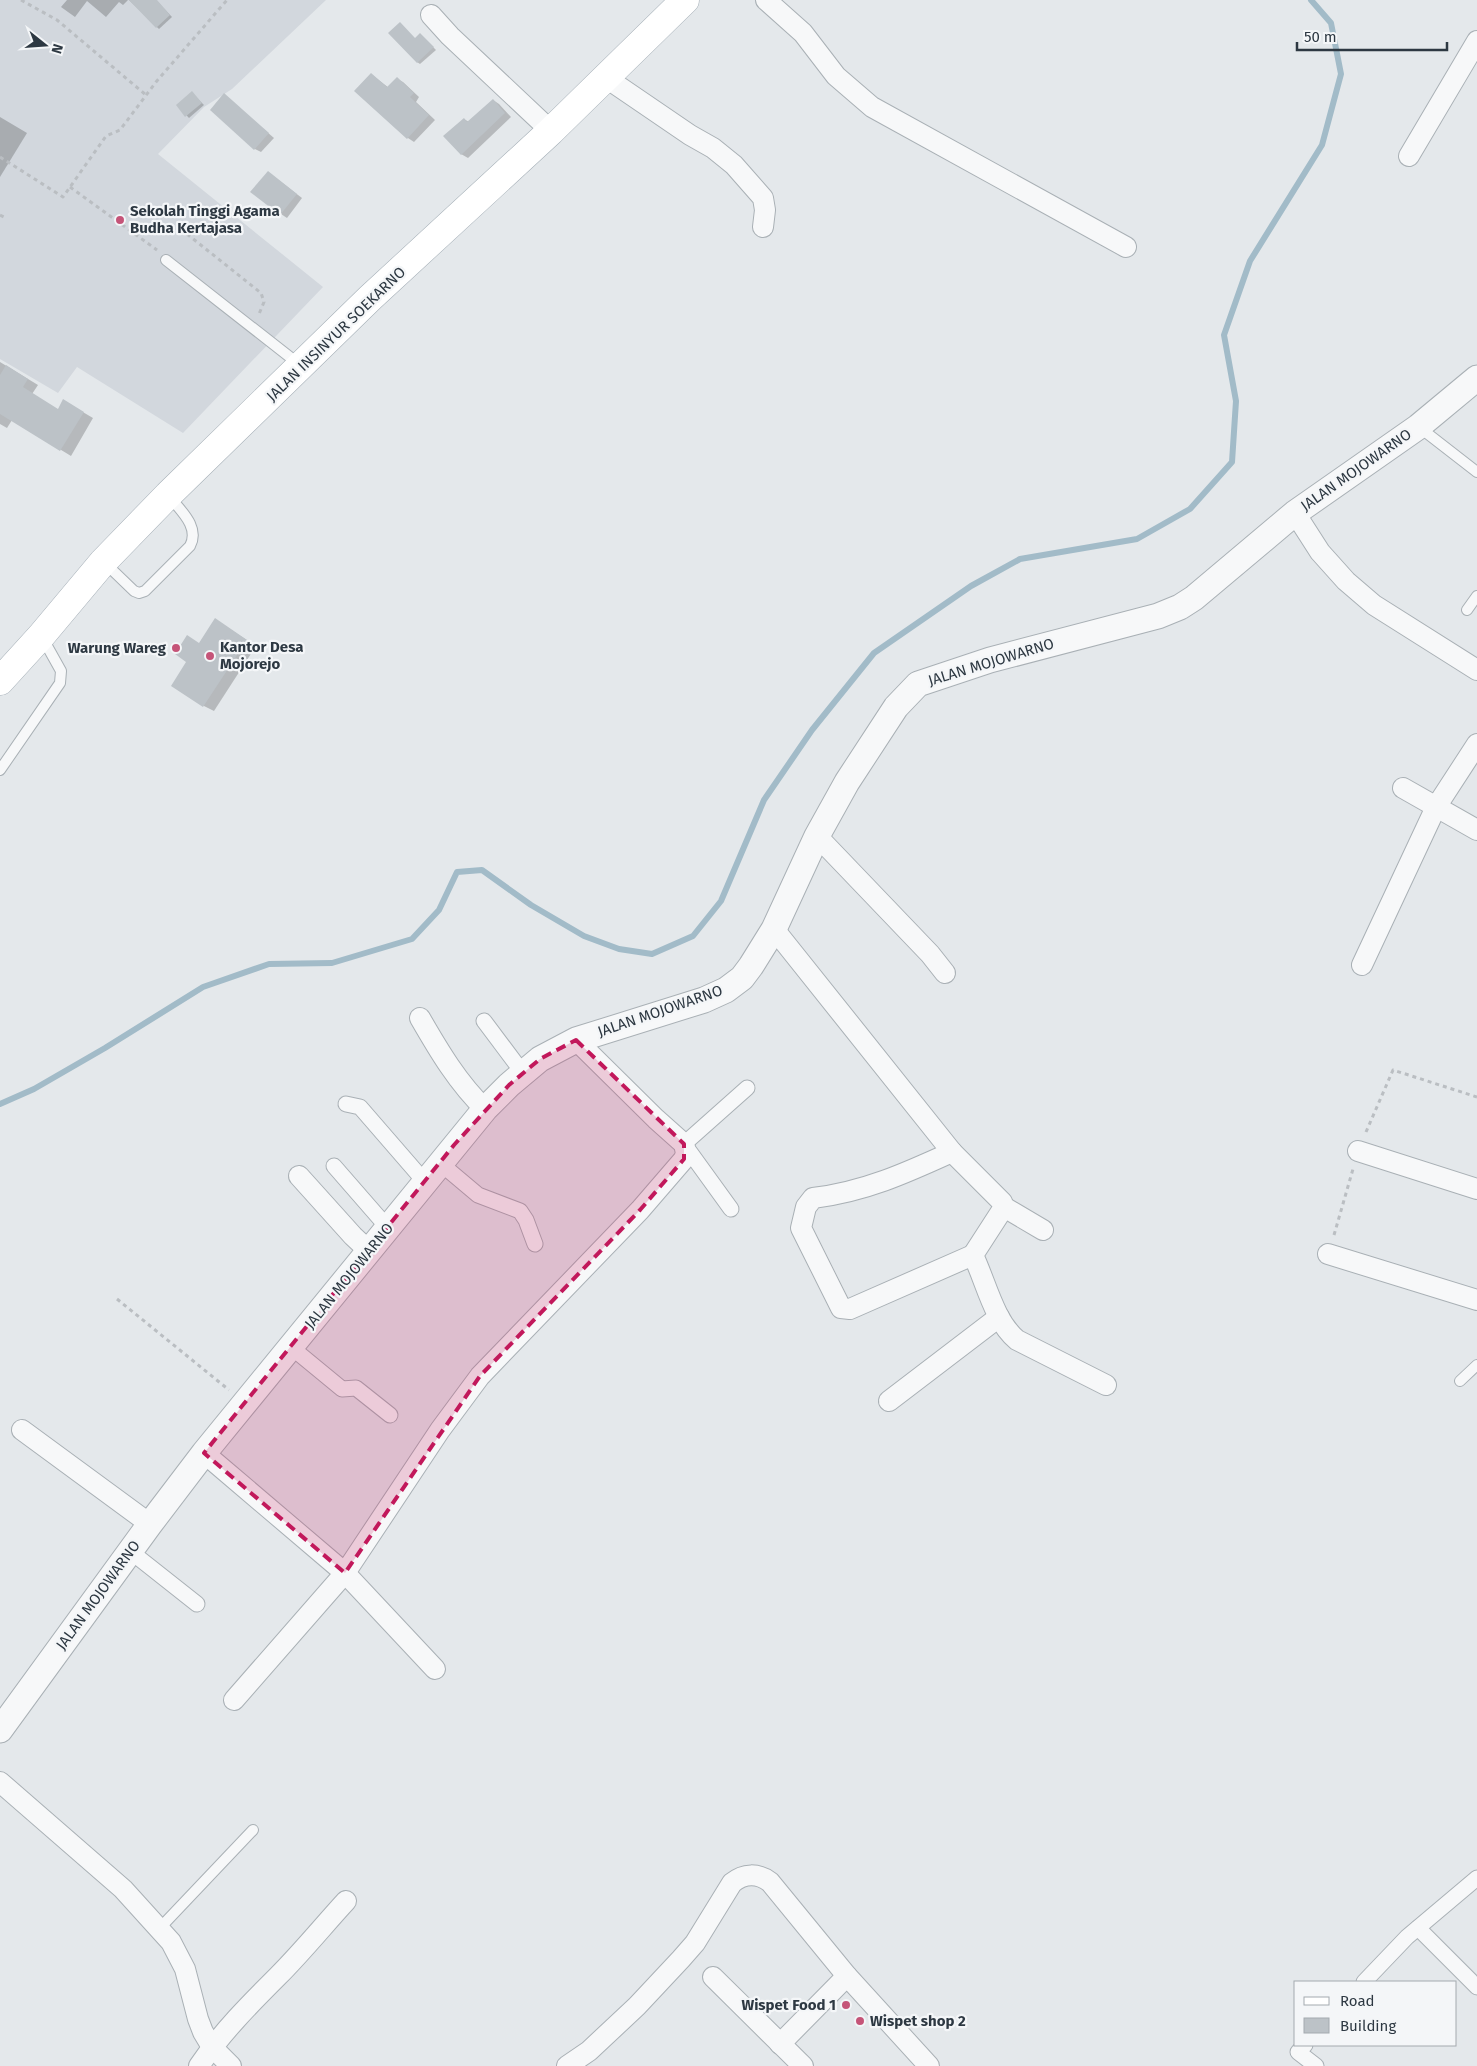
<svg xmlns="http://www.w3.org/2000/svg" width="1477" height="2066" font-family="'Fira Sans',sans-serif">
<rect width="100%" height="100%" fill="#e4e8eb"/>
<polygon fill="#d2d7dd" points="0,0 326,0 232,89 204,107 158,154 323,287 183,433 77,367 58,393 0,359"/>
<g fill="#0003">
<polygon points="67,0 128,0 123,5 119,2 106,17 87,1 75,17 61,7"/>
<polygon points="129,0 156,0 172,17 159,29"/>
<polygon points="420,34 436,50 420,64 417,62 416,39"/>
<polygon points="371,74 389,88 397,79 403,82 419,97 416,102 435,120 414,142 408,138 356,91"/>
<polygon points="192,93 204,105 189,118 177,105"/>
<polygon points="224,95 274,138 261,152 255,149"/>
<polygon points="493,100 499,104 511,117 468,158 461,154 464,119 469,122"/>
<polygon points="0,117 27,133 0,177"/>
<polygon points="268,172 302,198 287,218 281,214"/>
<polygon points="0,362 38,385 32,394 58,410 64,401 93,418 71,456 12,420 7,428 0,424"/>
<polygon points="225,626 256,646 214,711 204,706 188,661 200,644"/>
</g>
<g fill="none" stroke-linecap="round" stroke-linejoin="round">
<polyline stroke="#a2bbc8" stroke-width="6" points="0,1104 34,1089 105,1048 203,987 269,964 332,963 412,939 439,910 457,872 482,870 531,905 584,936 619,949 652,954 693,936 721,901 764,800 812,730 874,653 971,586 1020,559 1137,539 1190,509 1232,462 1236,401 1224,335 1250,261 1322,145 1341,74 1331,23 1311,0"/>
</g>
<g fill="#bcc2c7">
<polygon points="129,0 157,0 170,15 156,28"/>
<polygon points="400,22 415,38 420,33 434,47 417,63 388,33"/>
<polygon points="371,73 387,87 397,77 414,93 410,97 429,115 407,139 354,91"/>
<polygon points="192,91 202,103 185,117 176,105"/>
<polygon points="224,93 269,133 254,150 210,110"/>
<polygon points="493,99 505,113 461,155 443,136 464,118 467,122"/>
<polygon points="268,171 297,194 280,215 250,192"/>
<polygon points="6,365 28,379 23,387 58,409 63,399 84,412 60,451 0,414 0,375"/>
<polygon points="215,618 247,640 203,707 171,686 186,662 175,654 187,635 199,643"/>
</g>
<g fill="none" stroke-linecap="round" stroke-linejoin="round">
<defs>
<g id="service">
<polyline points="166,260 300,365"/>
<polyline points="1419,427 1477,472"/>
<path d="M105 563 134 591 139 593 145 591 190 546C200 527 181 511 169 496"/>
<polyline points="1467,610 1477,596"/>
<polyline points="0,770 60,683 61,671 42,637"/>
<polyline points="1460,1381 1477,1365"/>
<polyline points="159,1929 253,1830"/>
</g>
<g id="pedestrian">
<polyline points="484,1021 523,1073"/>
<polyline points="346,1104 360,1107 425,1182"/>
<polyline points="440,1163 478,1195 520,1211 526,1220 535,1244"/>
<polyline points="334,1166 388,1228"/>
<polyline points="731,1209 684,1144 747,1088"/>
<polyline points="291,1347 342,1389 356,1388 390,1415"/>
<polyline points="130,1551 197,1604"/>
<polyline points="1418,1928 1477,1987"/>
<polyline points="1364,1982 1407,1937 1477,1878"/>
<polyline points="1305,2045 1298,2052 1316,2066"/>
</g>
<g id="minor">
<polyline points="766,0 803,33 836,76 872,107 1126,247"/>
<polyline points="431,15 450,36 551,131"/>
<polyline points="605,77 690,135 713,148 734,165 763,198 765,210 763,227"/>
<polyline points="1409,156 1477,41"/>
<polyline points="1295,513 1320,552 1346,581 1374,605 1477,670"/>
<polyline points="1403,788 1477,830"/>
<polyline points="817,836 930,954 945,973"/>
<path d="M774 929 952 1152 1002 1202 1004 1207 973 1255C986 1282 994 1321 1017 1340L1106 1385"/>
<polyline points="1362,965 1436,807 1477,744"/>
<path d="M420 1018C439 1051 458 1083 485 1109"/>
<polyline points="1358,1151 1477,1189"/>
<path d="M952 1152C906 1173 864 1192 813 1198L806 1207 801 1228 841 1308 850 1309 973 1255"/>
<polyline points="299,1176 353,1236 369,1251"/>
<polyline points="1004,1207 1043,1230"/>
<polyline points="1328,1254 1477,1300"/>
<polyline points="889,1401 999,1317"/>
<polyline points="22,1430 150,1524"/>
<polyline points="204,1453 345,1573 435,1669"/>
<polyline points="234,1700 345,1573 440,1430 480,1376 640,1210 684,1159 686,1153 684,1144 656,1119 576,1040"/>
<polyline points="0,1782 123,1889 171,1942 185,1969 198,2019 203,2032 212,2047 231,2066"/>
<polyline points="713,1977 803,2066"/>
<polyline points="780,2044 847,1976"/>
<path d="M199 2066C222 2032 250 2004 278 1976 302 1952 323 1926 346 1901"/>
<path d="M567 2066 589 2051 637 2006 681 1959 695 1943 732 1883C744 1873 758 1873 770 1882L847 1976 929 2066"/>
</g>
<polyline id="tertiary" points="0,1730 150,1524 204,1453 485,1109 509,1085 540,1059 576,1040 704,1000 726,990 742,978 751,966 774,929 817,836 847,782 896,707 918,684 990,660 1158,616 1180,607 1194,598 1295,513 1418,427 1477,378"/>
<polyline id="primary" points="0,681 41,636 103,562 168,495 370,298 551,131 685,0"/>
</defs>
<use href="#service" stroke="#a9b0b5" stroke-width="12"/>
<use href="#pedestrian" stroke="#a9b0b5" stroke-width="17"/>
<use href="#minor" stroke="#a9b0b5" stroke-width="22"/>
<use href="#tertiary" stroke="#a9b0b5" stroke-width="27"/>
<use href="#primary" stroke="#a4aeb6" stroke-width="29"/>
<g stroke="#babec2" stroke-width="3" stroke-dasharray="4 4" stroke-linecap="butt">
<polyline points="21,0 57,20 146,95"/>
<polyline points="0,157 63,197 106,136 120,130 156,82 227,0"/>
<polyline points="70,187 157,250"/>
<polyline points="0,215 6,218"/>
<polyline points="187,234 261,293 264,302 259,314"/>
<polyline points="1366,1132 1393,1070 1477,1097"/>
<polyline points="1334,1235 1353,1169"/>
<polyline points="117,1299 229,1390"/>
</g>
<use href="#service" stroke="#f7f8f9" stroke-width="10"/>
<use href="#pedestrian" stroke="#f7f8f9" stroke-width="15"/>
<use href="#minor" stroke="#f7f8f9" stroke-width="20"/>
<use href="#tertiary" stroke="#f7f8f9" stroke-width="25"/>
<use href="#primary" stroke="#fff" stroke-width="28"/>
</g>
<path fill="#c2185b" fill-opacity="0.2" stroke="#c2185b" stroke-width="4" stroke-dasharray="10 6" stroke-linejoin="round" d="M576 1040 684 1144V1159L640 1210 480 1376 345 1573 204 1453 454 1145 509 1085 540 1059Z"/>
<g fill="#c55478" stroke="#f4f6f8" stroke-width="2">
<circle cx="120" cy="220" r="5"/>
<circle cx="176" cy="648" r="5"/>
<circle cx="210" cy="656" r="5"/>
<circle cx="846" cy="2005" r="5"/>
<circle cx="860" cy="2021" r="5"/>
</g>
<g text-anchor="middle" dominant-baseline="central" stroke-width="4.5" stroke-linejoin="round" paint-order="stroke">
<g font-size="15" font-weight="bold" fill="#2d3842" stroke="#f4f6f8" text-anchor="start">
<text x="130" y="211">Sekolah Tinggi Agama<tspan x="130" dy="17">Budha Kertajasa</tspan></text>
<text x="220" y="647">Kantor Desa<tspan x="220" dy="17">Mojorejo</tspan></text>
<text x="166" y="648" text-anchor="end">Warung Wareg</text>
<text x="836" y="2005" text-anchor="end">Wispet Food 1</text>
<text x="870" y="2021">Wispet shop 2</text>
</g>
<g font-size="15" fill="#2d3842" stroke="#f4f6f8">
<text transform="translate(336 334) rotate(-44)">JALAN INSINYUR SOEKARNO</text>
<text transform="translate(1356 470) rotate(-35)">JALAN MOJOWARNO</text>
<text transform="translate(991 662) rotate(-17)">JALAN MOJOWARNO</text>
<text transform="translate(660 1011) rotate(-19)">JALAN MOJOWARNO</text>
<text transform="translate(349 1276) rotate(-51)">JALAN MOJOWARNO</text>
<text transform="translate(98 1595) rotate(-54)">JALAN MOJOWARNO</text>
</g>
</g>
<rect x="1294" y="1981" width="162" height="65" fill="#f4f6f8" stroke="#a4aaaf"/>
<rect x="1304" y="1997" width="25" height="8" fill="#ffffff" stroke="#a4aaaf"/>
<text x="1340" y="2006" font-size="15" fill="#2d3842">Road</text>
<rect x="1304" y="2018" width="25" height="15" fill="#bcc2c7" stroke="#a4aaaf"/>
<text x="1340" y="2031" font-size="15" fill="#2d3842">Building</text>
<g transform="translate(45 45) rotate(107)" stroke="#f4f6f8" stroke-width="4" paint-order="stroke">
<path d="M0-4L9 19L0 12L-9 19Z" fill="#2d3842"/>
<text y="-8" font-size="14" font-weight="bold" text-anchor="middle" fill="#2d3842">N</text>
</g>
<path d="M1297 42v8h150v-8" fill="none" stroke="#2d3842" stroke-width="2.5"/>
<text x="1304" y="42" font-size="15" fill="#2d3842" stroke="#f4f6f8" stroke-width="4" paint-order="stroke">50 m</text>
</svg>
